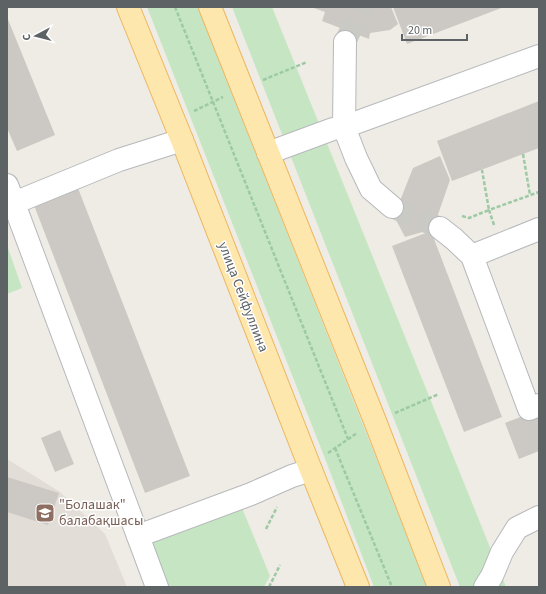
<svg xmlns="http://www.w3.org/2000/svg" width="546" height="594" font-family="'Source Sans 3',sans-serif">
<rect width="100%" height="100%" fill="#efece5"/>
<polygon fill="#e2ddd6" points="7,459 60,492 105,534 127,587 7,587"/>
<g fill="#c6e6c3">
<polygon points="147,7 198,7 427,587 374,587 324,456"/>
<polygon points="232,7 272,7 506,587 460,587"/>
<polygon points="7,245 22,288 7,294"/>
<polygon points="240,503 270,576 264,587 168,587 149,541"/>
</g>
<g fill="#ccc9c4">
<polygon points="311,7 391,7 398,24 390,30 370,33 369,39 322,21 325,12"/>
<polygon points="393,7 504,7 407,44"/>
<polygon points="7,17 55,135 17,151 7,128"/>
<polygon points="539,101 539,148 452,181 437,141"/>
<polygon points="440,156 450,180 433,229 405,237 394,216 413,168"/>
<polygon points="76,183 190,476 145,493 32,200"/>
<polygon points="431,231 502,417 464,432 392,246"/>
<polygon points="539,410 539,451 519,459 505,423"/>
<polygon points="60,430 74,464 55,472 41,438"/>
<polygon points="7,477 59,493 48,525 7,512"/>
</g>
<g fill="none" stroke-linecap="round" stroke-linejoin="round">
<g stroke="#cacac5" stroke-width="22" stroke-dasharray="22 11" stroke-linecap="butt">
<polyline points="345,42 362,7"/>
<polyline points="392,207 440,228"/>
</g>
<defs>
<g id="minor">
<polyline points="345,42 344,127 356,158 371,189 392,207"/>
<polyline points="268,153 333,129 344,127 539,56"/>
<polyline points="7,185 157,587"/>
<polyline points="7,208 14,203 119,160 182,140"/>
<polyline points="440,228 454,239 472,256 529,409 539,405"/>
<polyline points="472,256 539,229"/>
<polyline points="138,536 251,494 292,476 311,470"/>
<polyline points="485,587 492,576 502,552 517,528 539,517"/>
</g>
<g id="major">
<polyline points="128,7 182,140 311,470 358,587"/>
<polyline points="210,7 375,421 439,587"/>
</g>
</defs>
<use href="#minor" stroke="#b6b8bc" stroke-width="24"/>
<use href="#major" stroke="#edb660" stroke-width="24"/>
<g stroke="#9dc9a5" stroke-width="2.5" stroke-dasharray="4 2" stroke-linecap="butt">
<polyline points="175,7 348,439"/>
<polyline points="263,80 307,62"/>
<polyline points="194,111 223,97"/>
<polyline points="523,154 530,195"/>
<polyline points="462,216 469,218 489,210 482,170"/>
<polyline points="494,225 489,210 539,192"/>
<polyline points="395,413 439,394"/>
<polyline points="335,448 392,587"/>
<polyline points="328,453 357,433"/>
<polyline points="266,529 277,507"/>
<polyline points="269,587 280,565"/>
</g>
<use href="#minor" stroke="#fff" stroke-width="22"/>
<use href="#major" stroke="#fde7ad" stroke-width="22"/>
</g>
<defs>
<symbol id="school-square" viewBox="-11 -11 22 22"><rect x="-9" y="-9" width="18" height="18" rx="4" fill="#8d6e63" stroke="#fff"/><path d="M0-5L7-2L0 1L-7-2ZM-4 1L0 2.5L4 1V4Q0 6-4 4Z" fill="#fff"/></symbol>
</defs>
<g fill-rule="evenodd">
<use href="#school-square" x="34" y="502" width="22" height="22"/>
</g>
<g text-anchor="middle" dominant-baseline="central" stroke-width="3" stroke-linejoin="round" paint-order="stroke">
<g font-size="14" fill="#5d6265" stroke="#fff">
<text transform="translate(243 297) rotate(69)">улица Сейфуллина</text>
</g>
<g font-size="14" fill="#785e54" stroke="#fff" text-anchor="start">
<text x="59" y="505">"Болашак"<tspan x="59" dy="16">балабақшасы</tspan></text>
</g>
</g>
<rect width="546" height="594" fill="none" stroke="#5d6265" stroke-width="16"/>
<g transform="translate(36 36) rotate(263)" stroke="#ffffff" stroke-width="3" paint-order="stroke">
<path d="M0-3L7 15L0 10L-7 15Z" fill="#5d6265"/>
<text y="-6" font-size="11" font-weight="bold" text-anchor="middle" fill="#5d6265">С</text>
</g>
<path d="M402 34v6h65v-6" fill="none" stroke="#5d6265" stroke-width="2"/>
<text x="408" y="34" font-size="12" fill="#5d6265" stroke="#ffffff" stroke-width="3" paint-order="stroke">20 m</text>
</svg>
